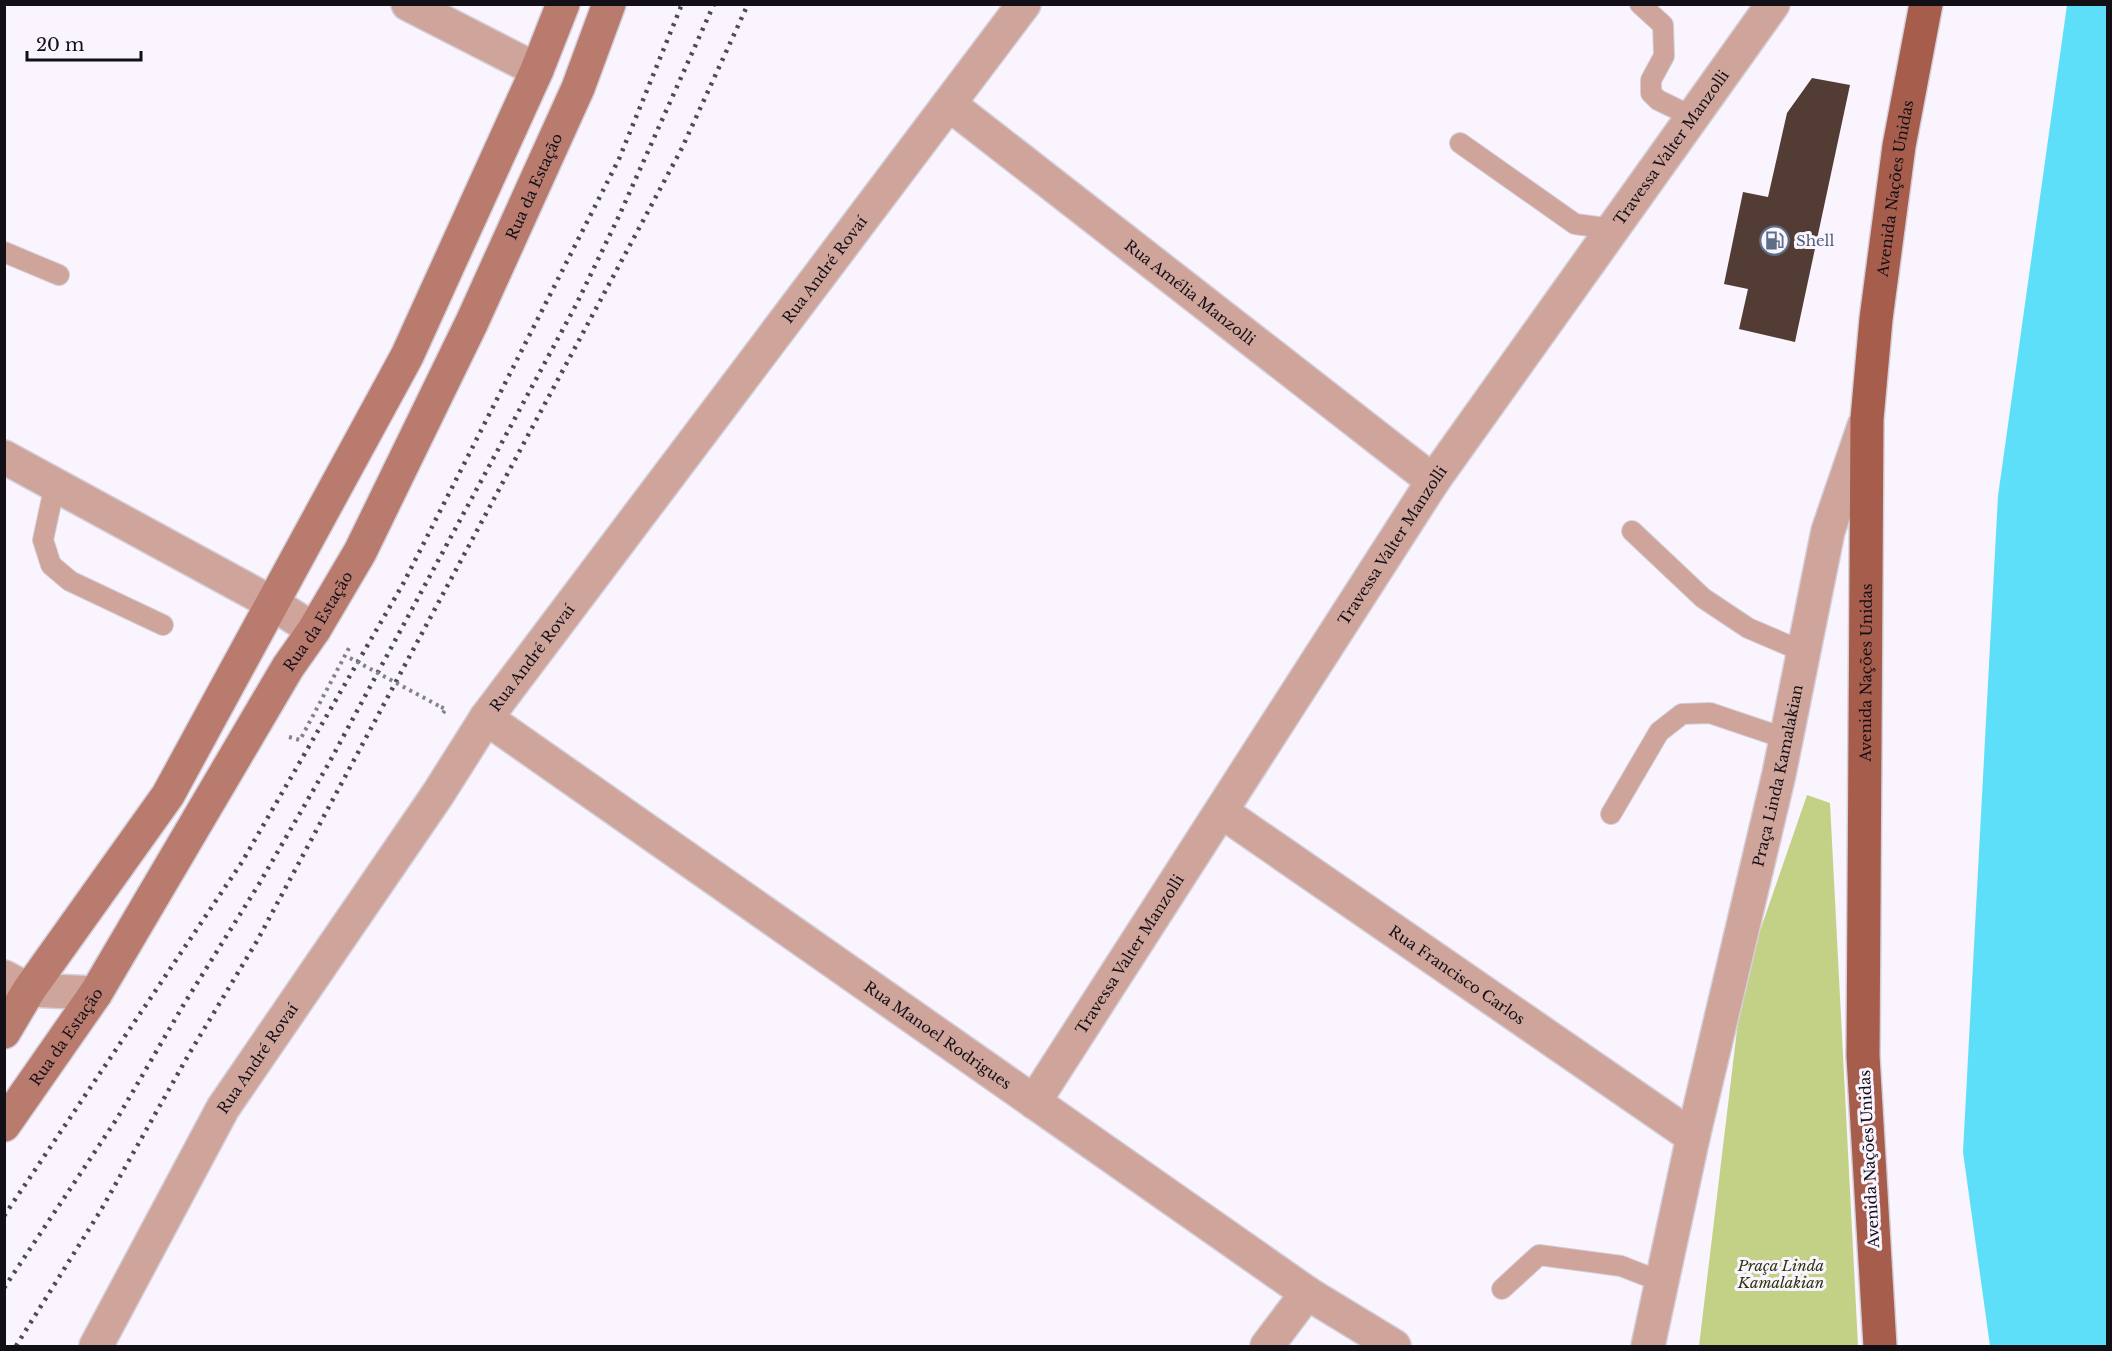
<svg xmlns="http://www.w3.org/2000/svg" width="2112" height="1351" font-family="'Libre Baskerville',serif">
<rect width="100%" height="100%" fill="#f9f4fe"/>
<polygon fill="#c3d187" points="1807,795 1830,803 1858,1346 1699,1346 1743,980"/>
<polygon fill="#5ddef9" points="2067,5 2108,5 2107,1346 1990,1346 1963,1152 1998,496"/>
<polygon fill="#523c34" points="1812,78 1850,85 1795,342 1739,329 1748,289 1724,284 1743,192 1768,197 1787,113"/>
<g fill="none" stroke-linecap="round" stroke-linejoin="round">
<defs>
<g id="service">
<polyline points="1640,4 1663,25 1664,56 1651,80 1651,93 1658,100 1693,117"/>
<polyline points="1460,143 1575,224 1613,229"/>
<polyline points="4,252 59,275"/>
<polyline points="55,484 43,540 51,565 70,581 163,625"/>
<polyline points="1632,531 1703,598 1748,628 1804,652"/>
<polyline points="1611,814 1659,732 1682,714 1710,713 1787,739"/>
<polyline points="1502,1289 1539,1255 1621,1266 1662,1282"/>
</g>
<g id="minor">
<polyline points="408,4 537,70"/>
<path id="s1" d="M949 104 1433 481"/>
<polyline points="4,457 272,603 314,630"/>
<path id="s2" d="M486 718 1307 1293 1394 1346"/>
<path id="s3" d="M1222 812 1693 1137"/>
<path id="s4" d="M1034 1102 1433 481 1773 4"/>
<polyline points="1267,1346 1307,1293"/>
<path id="s5" d="M1648 1346 1693 1137 1779 774 1828 531 1864 426"/>
</g>
<g id="tertiary">
<polyline points="4,977 29,990 96,993"/>
<path id="s6" d="M96 1346 223 1108 438 794 486 718 1024 4"/>
</g>
<g id="secondary">
<polyline points="4,1032 29,990 168,795 407,356 537,70 563,4"/>
<path id="s7" d="M4 1125 96 993 288 667 314 630 360 552 472 322 578 88 609 4"/>
</g>
<g id="primary">
<path id="s8" d="M1880 1346 1863 1056 1867 419 1876 319 1899 146 1926 4"/>
</g>
</defs>
<use href="#service" stroke="#d4cfd9" stroke-width="22"/>
<use href="#minor" stroke="#d4cfd9" stroke-width="36"/>
<use href="#tertiary" stroke="#d4cfd9" stroke-width="36"/>
<use href="#secondary" stroke="#d4cfd9" stroke-width="36"/>
<use href="#primary" stroke="#d4cfd9" stroke-width="36"/>
<g stroke="#86828a" stroke-width="4" stroke-dasharray="3 4.5" stroke-linecap="butt">
<polyline points="441,707 446,709 443,713"/>
<polyline points="289,737 300,740 349,648"/>
</g>
<use href="#service" stroke="#cfa49a" stroke-width="20"/>
<use href="#minor" stroke="#cfa49a" stroke-width="33"/>
<use href="#tertiary" stroke="#cfa49a" stroke-width="33"/>
<use href="#secondary" stroke="#b87b6d" stroke-width="33"/>
<use href="#primary" stroke="#a75d4c" stroke-width="33"/>
<g stroke="#4f4b53" stroke-width="4.5" stroke-dasharray="3 6" stroke-linecap="butt">
<polyline points="4,1216 242,862 403,584 619,159 682,4"/>
<polyline points="4,1288 118,1117 184,1004 259,884 329,763 576,305 619,216 714,4"/>
<polyline points="16,1346 101,1210 189,1054 257,941 682,148 748,4"/>
</g>
<polyline stroke="#86828a" stroke-width="4" stroke-dasharray="3 4.5" stroke-linecap="butt" points="350,658 441,707"/>
</g>
<defs>
<symbol id="fuel-ring" viewBox="-11 -11 22 22"><circle r="9.5" fill="#f9f4fe" stroke="#5c6f8a" stroke-width="1.5"/><path d="M-5.5-6h7V0h2V4h1.3V-2.5L3-4.5l.8-.8L6-3V5H2.5V1h-1V6h-7ZM-4.2-4.7v3.2H.2V-4.7Z" fill="#5c6f8a"/></symbol>
</defs>
<g fill-rule="evenodd">
<use href="#fuel-ring" x="1758" y="224" width="33" height="33"/>
</g>
<g text-anchor="middle" dominant-baseline="central" stroke-width="6" stroke-linejoin="round" paint-order="stroke">
<g font-size="15" fill="#130f16" stroke="#f9f4fe">
<text stroke="none"><textPath href="#s4" startOffset="1148">Travessa Valter Manzolli</textPath></text>
<text stroke="none"><textPath href="#s7" startOffset="1080">Rua da Estação</textPath></text>
<text stroke="none"><textPath href="#s8" startOffset="1160">Avenida Nações Unidas</textPath></text>
<text stroke="none"><textPath href="#s6" startOffset="1302">Rua André Rovaí</textPath></text>
<text stroke="none"><textPath href="#s1" startOffset="306">Rua Amélia Manzolli</textPath></text>
<text stroke="none"><textPath href="#s4" startOffset="662">Travessa Valter Manzolli</textPath></text>
<text stroke="none"><textPath href="#s7" startOffset="594">Rua da Estação</textPath></text>
<text stroke="none"><textPath href="#s6" startOffset="816">Rua André Rovaí</textPath></text>
<text stroke="none"><textPath href="#s8" startOffset="674">Avenida Nações Unidas</textPath></text>
<text stroke="none"><textPath href="#s5" startOffset="585">Praça Linda Kamalakian</textPath></text>
<text stroke="none"><textPath href="#s4" startOffset="176">Travessa Valter Manzolli</textPath></text>
<text stroke="none"><textPath href="#s3" startOffset="286">Rua Francisco Carlos</textPath></text>
<text stroke="none"><textPath href="#s2" startOffset="552">Rua Manoel Rodrigues</textPath></text>
<text stroke="none"><textPath href="#s7" startOffset="108">Rua da Estação</textPath></text>
<text stroke="none"><textPath href="#s6" startOffset="330">Rua André Rovaí</textPath></text>
<text transform="translate(1869 1159) rotate(-93)">Avenida Nações Unidas</text>
</g>
<g font-size="15" fill="#4e5e75" stroke="#f9f4fe" text-anchor="start">
<text x="1796" y="240">Shell</text>
</g>
<g font-size="15" font-style="italic" fill="#2e340d" stroke="#f9f4fe">
<text x="1781" y="1265">Praça Linda<tspan x="1781" dy="17">Kamalakian</tspan></text>
</g>
</g>
<rect width="2112" height="1351" fill="none" stroke="#130f16" stroke-width="12"/>
<path d="M27 51v9h114v-9" fill="none" stroke="#130f16" stroke-width="3"/>
<text x="36" y="51" font-size="18" fill="#130f16" stroke="#f9f4fe" stroke-width="4.5" paint-order="stroke">20 m</text>
</svg>
